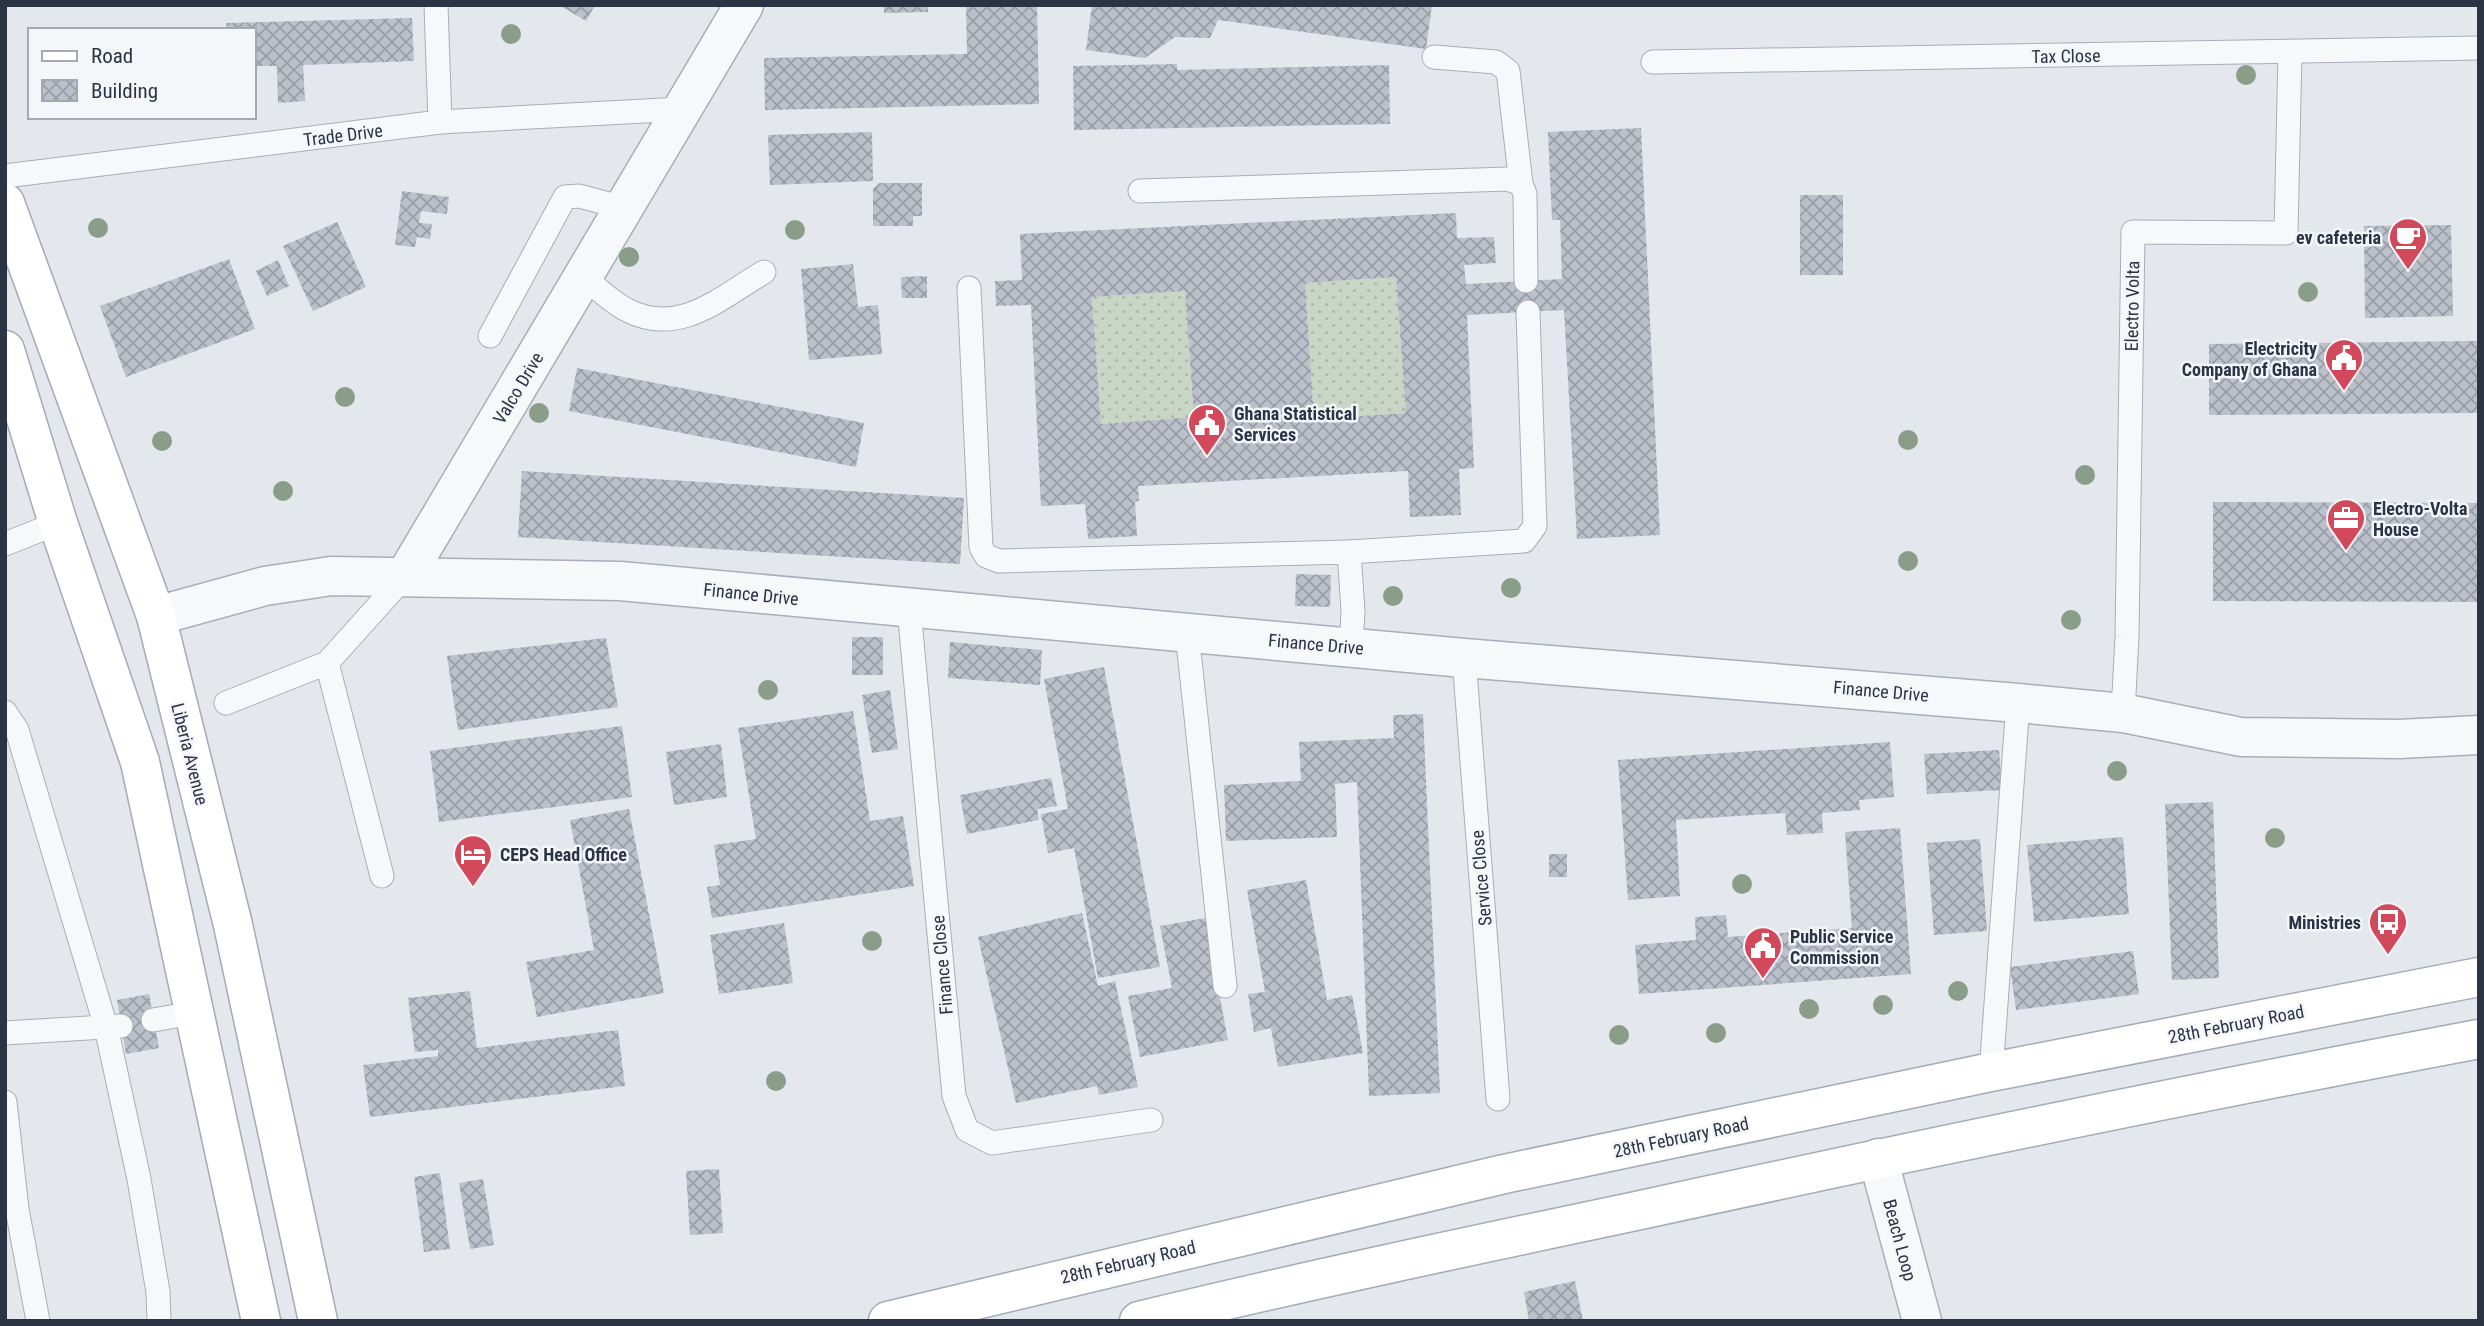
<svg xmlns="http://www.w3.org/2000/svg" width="2484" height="1326" font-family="'Roboto Condensed',sans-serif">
<defs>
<pattern id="grass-dots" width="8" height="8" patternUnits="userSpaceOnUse" patternTransform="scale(1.75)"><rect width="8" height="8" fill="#c9d6c5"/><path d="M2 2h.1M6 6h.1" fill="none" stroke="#adb8ab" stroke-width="1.8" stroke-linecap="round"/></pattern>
<pattern id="building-cross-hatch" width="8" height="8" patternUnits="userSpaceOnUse" patternTransform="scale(1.75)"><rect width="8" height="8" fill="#bbc0ca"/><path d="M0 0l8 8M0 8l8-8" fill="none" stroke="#989da6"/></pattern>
</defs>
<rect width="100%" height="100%" fill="#e4e7ec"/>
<g fill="url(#grass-dots)">
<polygon points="1396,277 1406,413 1314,419 1305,283"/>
<polygon points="1185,291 1194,417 1101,424 1092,297"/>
</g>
<g fill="url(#building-cross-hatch)" fill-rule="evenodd">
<polygon points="559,5 595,5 586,21"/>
<polygon points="884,5 928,5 928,12 884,13"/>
<polygon points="966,5 1037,5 1039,104 765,110 764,58 967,54"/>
<polygon points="1092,5 1432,5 1426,49 1218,20 1210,38 1175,37 1145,58 1086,50"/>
<polygon points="412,18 414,61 303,65 305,101 278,103 277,66 254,66 254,30 227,30 226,23"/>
<polygon points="1177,64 1177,70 1389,65 1390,124 1074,130 1073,66"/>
<path d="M1641 128 1660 535 1577 539 1564 310 1467 315 1474 468 1459 469 1461 515 1410 517 1408 471 1138 486 1139 501 1135 502 1137 536 1088 539 1085 504 1041 506 1031 305 996 306 995 281 1022 280 1020 234 1456 213 1457 238 1494 237 1496 263 1464 265 1466 284 1562 279 1560 220H1552L1548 132ZM1396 277 1406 413 1314 419 1305 283ZM1185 291 1194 417 1101 424 1092 297Z"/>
<polygon points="872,132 873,181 770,185 768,135"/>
<polygon points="879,183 922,183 922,216 913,216 913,226 873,226 873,189"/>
<polygon points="402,191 449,197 447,214 421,211 419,223 432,224 430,239 417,237 415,247 395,245"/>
<rect x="1800" y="195" width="43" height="80"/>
<polygon points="337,222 366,287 313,311 283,246"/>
<polygon points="2451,225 2453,316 2365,318 2364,226"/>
<polygon points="229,259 255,329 126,377 100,306"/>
<polygon points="278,260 289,286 267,296 256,271"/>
<polygon points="853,264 858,307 878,305 882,354 809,360 801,269"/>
<polygon points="927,276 927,298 902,298 901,277"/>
<polygon points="2479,341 2479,413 2209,415 2209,344"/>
<polygon points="577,368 864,423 856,467 569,411"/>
<polygon points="522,471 964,498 960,564 518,537"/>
<polygon points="2213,502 2479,503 2479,602 2213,601"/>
<polygon points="1296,574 1331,575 1330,607 1295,606"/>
<rect x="852" y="637" width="31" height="38"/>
<polygon points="606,638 618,707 458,730 447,656"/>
<polygon points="950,642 1042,650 1040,685 948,678"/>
<polygon points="1104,667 1160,967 1098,978 1074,848 1048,853 1041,814 1068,809 1044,679"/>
<polygon points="890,690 898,749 872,753 862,695"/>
<polygon points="853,711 870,821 903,816 914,886 712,918 707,887 720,885 714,845 756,839 738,728"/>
<polygon points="1423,714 1440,1093 1369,1096 1357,782 1335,784 1337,837 1226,841 1224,785 1301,781 1299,742 1394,738 1393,715"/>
<polygon points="622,726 632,797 439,822 430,751"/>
<polygon points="1890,742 1894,797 1859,800 1860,810 1822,813 1823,833 1787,835 1785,813 1676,820 1680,896 1628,900 1618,760"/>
<polygon points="721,744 727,797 674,805 666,752"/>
<polygon points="1999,750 2002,790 1927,794 1924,754"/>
<polygon points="1051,778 1057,806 1037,809 1039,820 967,834 960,795"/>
<polygon points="2213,802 2219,978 2172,980 2165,804"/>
<polygon points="629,809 664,993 537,1017 526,962 594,950 570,820"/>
<polygon points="1900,828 1911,974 1639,994 1635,945 1696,940 1695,917 1726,915 1728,937 1852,928 1845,832"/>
<polygon points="2123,837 2129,914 2034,922 2027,845"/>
<polygon points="1980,839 1987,931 1934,935 1927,843"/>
<rect x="1549" y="854" width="18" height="23"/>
<polygon points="1306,880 1327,1000 1352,995 1363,1053 1278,1067 1271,1028 1254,1032 1248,994 1265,992 1247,890"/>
<polygon points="1082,913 1098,986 1115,981 1138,1087 1099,1095 1097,1086 1016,1103 978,937"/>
<polygon points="1205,918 1228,1040 1140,1057 1128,996 1172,988 1160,926"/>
<polygon points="784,923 793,983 719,994 710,935"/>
<polygon points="2133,951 2139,994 2016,1010 2010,967"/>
<polygon points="470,991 477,1048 618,1030 625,1086 370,1117 363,1065 438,1056 438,1050 415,1052 408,998"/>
<polygon points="149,994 159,1048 126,1054 117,1000"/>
<polygon points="719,1169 723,1233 690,1235 686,1171"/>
<polygon points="440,1173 450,1249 424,1252 414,1177"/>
<polygon points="483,1179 494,1245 470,1249 459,1183"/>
<polygon points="1575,1281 1583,1321 1529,1321 1524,1292"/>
</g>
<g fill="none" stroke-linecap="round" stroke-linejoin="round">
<defs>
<g id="lane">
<polyline points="436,5 440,122"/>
<polyline points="1434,57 1496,62 1508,71 1521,184"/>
<polyline points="1653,62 2479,48"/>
<polyline points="5,176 440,122 682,109"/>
<polyline points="1140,191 1508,179 1521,184 1525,194 1526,281"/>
<path d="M584 277C597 288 611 302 627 310 679 337 720 298 764 272"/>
<polyline points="969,288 981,547 986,556 999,561 1349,552 1353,611 1351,647"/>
<polyline points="490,336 565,197 579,196 624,208"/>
<polyline points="5,544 58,523"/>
<polyline points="1349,552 1524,541 1535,526 1528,312"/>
<polyline points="909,609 954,1096 967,1130 992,1143 1151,1120"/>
<polyline points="1187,633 1225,986"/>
<polyline points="1464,658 1498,1099"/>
<polyline points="327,663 382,876"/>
<polyline points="226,703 327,663 406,575"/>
<polyline points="5,712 17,730 106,1027 139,1179 158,1292 159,1321"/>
<polyline points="2123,713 2127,637 2133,232 2286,233 2290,52"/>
<polyline points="153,1020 193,1013"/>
<polyline points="5,1033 121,1026"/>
<polyline points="1991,1072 2018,703"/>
<polyline points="5,1102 17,1209 38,1321"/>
</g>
<g id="street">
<polyline points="406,575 744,5"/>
<polyline points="156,616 265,586 331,576 620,581 1464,658 2018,703 2123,713 2241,737 2399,739 2479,735"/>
<polyline points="1878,1158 1922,1321"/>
</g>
<g id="primary">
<polyline points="5,203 156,616 233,925 318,1321"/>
<polyline points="5,350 58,523 140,762 261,1321"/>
<polyline points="888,1321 1504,1174 1991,1072 2479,977"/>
<path d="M1139 1321C1304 1281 1470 1246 1636 1211 1916 1150 2197 1092 2479 1039"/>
</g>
</defs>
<use href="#lane" stroke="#a9aeb7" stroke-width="25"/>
<use href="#street" stroke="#a9aeb7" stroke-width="41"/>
<use href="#primary" stroke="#a3abb8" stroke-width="41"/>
<use href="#lane" stroke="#f7f8fa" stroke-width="23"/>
<use href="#street" stroke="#f7f8fa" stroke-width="38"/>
<use href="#primary" stroke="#fff" stroke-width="38"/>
</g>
<g fill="#899d89">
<circle cx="511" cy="34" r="10"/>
<circle cx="2246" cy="75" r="10"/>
<circle cx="98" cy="228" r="10"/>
<circle cx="795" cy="230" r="10"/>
<circle cx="629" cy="257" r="10"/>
<circle cx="2308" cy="292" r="10"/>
<circle cx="345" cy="397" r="10"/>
<circle cx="539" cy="413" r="10"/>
<circle cx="1908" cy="440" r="10"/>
<circle cx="162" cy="441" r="10"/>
<circle cx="2085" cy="475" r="10"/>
<circle cx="283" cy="491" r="10"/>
<circle cx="1908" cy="561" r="10"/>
<circle cx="1511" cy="588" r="10"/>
<circle cx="1393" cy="596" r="10"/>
<circle cx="2071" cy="620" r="10"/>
<circle cx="768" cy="690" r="10"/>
<circle cx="2117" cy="771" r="10"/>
<circle cx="2275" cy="838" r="10"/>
<circle cx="1742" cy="884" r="10"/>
<circle cx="872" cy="941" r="10"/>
<circle cx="1958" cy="991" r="10"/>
<circle cx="1883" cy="1005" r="10"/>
<circle cx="1809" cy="1009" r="10"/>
<circle cx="1716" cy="1033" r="10"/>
<circle cx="1619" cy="1035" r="10"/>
<circle cx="776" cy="1081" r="10"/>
</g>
<defs>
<symbol id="cafe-pin" viewBox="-11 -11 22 30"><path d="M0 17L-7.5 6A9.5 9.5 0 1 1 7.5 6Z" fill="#d1495b" stroke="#f4f6f9"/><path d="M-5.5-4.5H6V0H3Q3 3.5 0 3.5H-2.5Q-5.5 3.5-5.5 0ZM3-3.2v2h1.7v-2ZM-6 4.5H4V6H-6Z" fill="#fff"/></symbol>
<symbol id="civic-pin" viewBox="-11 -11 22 30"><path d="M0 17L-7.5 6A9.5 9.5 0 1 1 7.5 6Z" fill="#d1495b" stroke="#f4f6f9"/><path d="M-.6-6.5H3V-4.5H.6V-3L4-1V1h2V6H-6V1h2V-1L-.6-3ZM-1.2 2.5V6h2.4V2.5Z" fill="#fff"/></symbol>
<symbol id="office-pin" viewBox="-11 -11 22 30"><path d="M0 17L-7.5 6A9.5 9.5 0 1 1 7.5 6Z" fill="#d1495b" stroke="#f4f6f9"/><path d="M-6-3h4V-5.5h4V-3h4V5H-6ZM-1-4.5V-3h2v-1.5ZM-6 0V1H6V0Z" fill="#fff"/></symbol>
<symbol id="hotel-pin" viewBox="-11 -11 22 30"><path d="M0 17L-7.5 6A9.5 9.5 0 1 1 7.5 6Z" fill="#d1495b" stroke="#f4f6f9"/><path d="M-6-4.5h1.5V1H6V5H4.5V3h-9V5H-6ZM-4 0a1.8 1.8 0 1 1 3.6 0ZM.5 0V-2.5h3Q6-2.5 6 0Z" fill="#fff"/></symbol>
<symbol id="bus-pin" viewBox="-11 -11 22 30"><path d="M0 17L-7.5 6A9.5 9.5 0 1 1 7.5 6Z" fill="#d1495b" stroke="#f4f6f9"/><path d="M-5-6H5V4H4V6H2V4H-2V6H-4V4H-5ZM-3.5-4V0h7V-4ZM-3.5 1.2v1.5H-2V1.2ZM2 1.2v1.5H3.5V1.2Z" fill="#fff"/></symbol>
</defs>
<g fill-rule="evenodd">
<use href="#cafe-pin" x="2386" y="215" width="44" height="60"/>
<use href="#civic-pin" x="2322" y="336" width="44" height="60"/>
<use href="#civic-pin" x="1185" y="401" width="44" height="60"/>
<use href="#office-pin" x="2324" y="496" width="44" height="60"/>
<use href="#hotel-pin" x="451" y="832" width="44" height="60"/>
<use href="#bus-pin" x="2366" y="900" width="44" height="60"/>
<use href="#civic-pin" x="1741" y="924" width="44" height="60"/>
</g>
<g text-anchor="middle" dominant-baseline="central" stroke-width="5" stroke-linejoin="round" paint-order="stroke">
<g font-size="18" fill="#2b3445" stroke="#f4f6f9">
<text transform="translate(2066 56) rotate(-1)">Tax Close</text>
<text transform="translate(343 135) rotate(-7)">Trade Drive</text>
<text transform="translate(2132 306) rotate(-89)">Electro Volta</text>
<text transform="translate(518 388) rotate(-59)">Valco Drive</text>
<text transform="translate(751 594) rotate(6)">Finance Drive</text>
<text transform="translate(1316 644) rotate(5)">Finance Drive</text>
<text transform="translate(1881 691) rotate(5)">Finance Drive</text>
<text transform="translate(190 754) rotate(76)">Liberia Avenue</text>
<text transform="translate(1481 878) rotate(-95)">Service Close</text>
<text transform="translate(942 965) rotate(-95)">Finance Close</text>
<text transform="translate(2236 1024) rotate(-11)">28th February Road</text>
<text transform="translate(1681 1137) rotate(-12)">28th February Road</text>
<text transform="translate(1900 1240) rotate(75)">Beach Loop</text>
<text transform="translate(1128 1262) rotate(-13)">28th February Road</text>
</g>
<g font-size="18" font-weight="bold" fill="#2b3445" stroke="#f4f6f9" text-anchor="start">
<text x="2381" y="237" text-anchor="end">ev cafeteria</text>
<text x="2317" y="348" text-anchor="end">Electricity<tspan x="2317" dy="21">Company of Ghana</tspan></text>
<text x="1234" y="413">Ghana Statistical<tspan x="1234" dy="21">Services</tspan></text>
<text x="2373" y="508">Electro-Volta<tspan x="2373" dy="21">House</tspan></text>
<text x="500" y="854">CEPS Head Office</text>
<text x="2361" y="922" text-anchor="end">Ministries</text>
<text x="1790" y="936">Public Service<tspan x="1790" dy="21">Commission</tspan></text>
</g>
</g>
<rect width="2484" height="1326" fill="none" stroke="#2b3445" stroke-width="14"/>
<rect x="28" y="28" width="228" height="91" fill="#f4f6f9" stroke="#a4a8b1" stroke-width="2"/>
<rect x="42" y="51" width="35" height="10" fill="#ffffff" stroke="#a4a8b1" stroke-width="2"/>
<text x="91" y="63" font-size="21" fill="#2b3445">Road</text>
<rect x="42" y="80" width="35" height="21" fill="url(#building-cross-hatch)" stroke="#a4a8b1" stroke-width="2"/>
<text x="91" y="98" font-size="21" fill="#2b3445">Building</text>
</svg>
